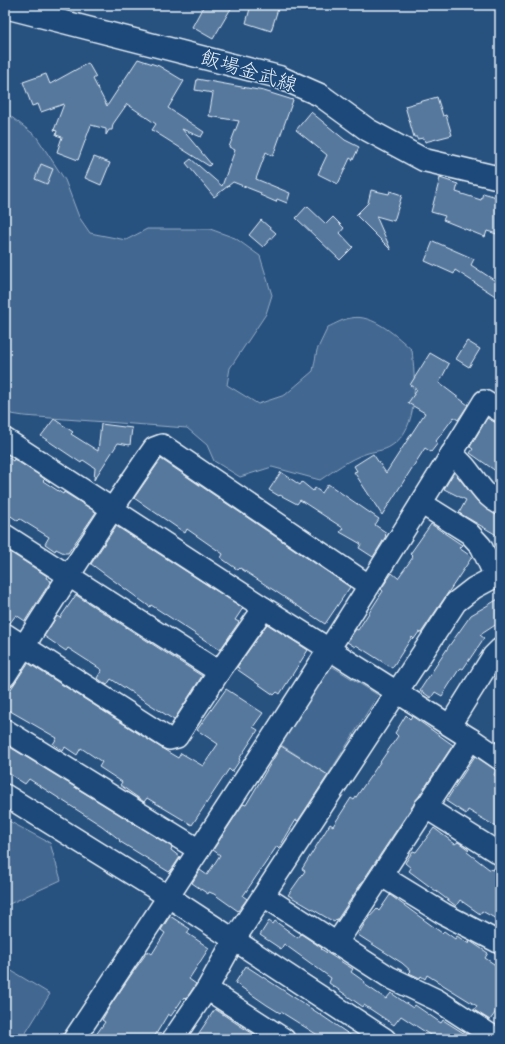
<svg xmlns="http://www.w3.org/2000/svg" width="505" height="1044" font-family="Caveat,'Klee One',sans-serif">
<rect width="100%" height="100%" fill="#27517f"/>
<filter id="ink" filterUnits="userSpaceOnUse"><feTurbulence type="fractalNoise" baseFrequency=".025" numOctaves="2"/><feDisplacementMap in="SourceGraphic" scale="8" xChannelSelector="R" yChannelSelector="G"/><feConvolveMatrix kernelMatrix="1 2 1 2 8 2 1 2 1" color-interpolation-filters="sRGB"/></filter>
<g filter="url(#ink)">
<g fill="#436891" stroke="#96acc4">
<path d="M5 112 36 136 65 180 79 217 90 233 126 240 147 229H210L235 238 260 256 272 295 266 314 230 368 227 385 258 404 285 395 313 371 317 350 328 327C335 324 343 319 351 318 372 313 398 337 412 350 415 378 420 429 391 446 384 451 373 451 365 454 349 459 334 471 320 480L272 467 240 477 214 461 207 445 187 428 24 416 5 413Z"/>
<polygon points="325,662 378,695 328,775 275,741"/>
<polygon points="5,819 50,843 61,880 5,906"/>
<polygon points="5,967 50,994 22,1039 5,1039"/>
</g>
<g fill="#57789d" stroke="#e8f1f8">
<polygon points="204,5 233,5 213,39 192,27"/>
<polygon points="251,5 267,5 278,9 271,31 246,23"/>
<polygon points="138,59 159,66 184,81 168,108 204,132 201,137 182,129 211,164 209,166 152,130 156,124 127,104 113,124 112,130 109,130 106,135 106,129 91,125 78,160 57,152 62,137 56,135 57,131 54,130 64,104 41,112 38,104 32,106 23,82 46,74 50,84 88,63 96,77 93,79 107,106"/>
<polygon points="197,79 264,91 293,100 273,156 266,152 256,179 290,193 287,203 277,199 276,202 260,195 261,193 233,182 214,197 186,163 191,159 222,186 235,150 229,147 239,121 209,116 213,93 195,90"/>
<polygon points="437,97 443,116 446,115 452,135 425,142 424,138 417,139 417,137 414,137 405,106"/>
<polygon points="311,112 345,140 359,147 353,160 350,158 338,184 318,174 327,155 296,130"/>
<polygon points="94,157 110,163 101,185 85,178"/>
<polygon points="41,164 53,169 47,184 35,179"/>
<polygon points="440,178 458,184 456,192 481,200 483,193 500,198 500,235 487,231 485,237 443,220 445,216 431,212"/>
<polygon points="371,190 389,194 390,191 402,195 394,221 376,216 391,250 356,215 368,203"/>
<polygon points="307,206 326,224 333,217 344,228 340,233 353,247 340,260 296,218"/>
<polygon points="261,220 276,233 263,247 249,235"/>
<polygon points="433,241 474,259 471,265 500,284 500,299 455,270 454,274 425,261"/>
<polygon points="467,341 480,349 469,367 456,359"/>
<polygon points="430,353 449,364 439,383 468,405 458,420 454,417 436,441 438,443 431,452 425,448 382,515 354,472 357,471 354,466 373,454 386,473 425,413 408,403 417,390 410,385"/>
<polygon points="487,418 500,425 500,474 470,453 473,449 470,447"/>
<polygon points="54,419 73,432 71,434 98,451 101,424 132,428 130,445 118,443 94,480 95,468 83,460 81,463 41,436"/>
<polygon points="5,455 13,461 14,459 45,479 43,481 63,494 64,492 96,512 68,553 64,553 56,549 55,551 45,544 49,537 20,519 18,521 5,512"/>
<polygon points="161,459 350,587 325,624 240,568 238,570 221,558 223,554 187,529 185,533 134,498"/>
<polygon points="281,472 300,485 302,482 313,491 315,488 322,493 328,484 379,519 375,525 387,533 385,535 386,536 373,557 359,548 361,544 340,532 343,528 300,500 297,504 280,495 279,496 269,490"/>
<polygon points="454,472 478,502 500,517 500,537 459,513 466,500 444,489"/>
<polygon points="431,524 462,545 459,548 472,557 421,633 419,632 414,639 412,637 392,668 356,645 355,647 347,642 356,629 358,630 383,591 381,589 392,573 398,578 413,557 410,554"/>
<polygon points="116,526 243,608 235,620 239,622 220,650 151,605 150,607 91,564"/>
<polygon points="5,549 47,576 46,578 51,581 25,621 16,615 10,623 5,622"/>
<polygon points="76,595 202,676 174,720 111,679 107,685 97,678 102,670 68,648 66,651 44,636 57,616 60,618"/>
<polygon points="500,598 500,622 480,635 484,638 463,669 461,668 458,671 442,696 435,692 431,698 420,690 449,646 471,615"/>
<polygon points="267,624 308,650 280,694 277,692 274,695 238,670 239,668 237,667"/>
<polygon points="28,663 163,749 178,758 181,753 203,766 218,744 197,730 226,689 263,713 253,727 258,730 239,759 240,760 232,772 229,769 192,825 147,798 144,802 137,797 120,785 122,782 99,767 102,762 81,748 77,755 65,747 63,751 53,744 57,738 5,708 5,698"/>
<polygon points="406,715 410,719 412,716 453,745 337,920 336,919 334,922 288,895 305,871 302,869 330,824 333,826 351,798 354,800 398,736 395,733"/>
<polygon points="5,744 172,847 171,850 180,857 172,869 169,872 119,841 120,840 102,826 29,779 25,784 5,771"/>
<polygon points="281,746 328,775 298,821 296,820 279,848 277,846 243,896 247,899 238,911 214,894 209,892 208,894 192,883 200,870 207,875 220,855 213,850 243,804 246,805"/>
<polygon points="475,756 496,770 494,775 500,779 500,829 468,810 466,814 446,801"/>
<polygon points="434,828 455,844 458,842 469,850 467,852 489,869 493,870 496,865 500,866 500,921 482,911 480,914 460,900 456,906 409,871 411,868 405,863 413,851 416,852"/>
<polygon points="390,895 442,933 444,931 455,939 457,936 469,944 470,941 488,953 485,958 500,968 500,1006 490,1020 474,1010 477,1006 427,975 425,979 421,976 420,978 409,973 411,971 402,963 358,935 366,921 377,909 379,911"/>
<polygon points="170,916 190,929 187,933 209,948 189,979 196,984 186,999 184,997 171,1016 168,1014 153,1039 93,1039 105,1022 102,1020 110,1006 131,975 148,951 152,954 165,933 161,930"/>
<polygon points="269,921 273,924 275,921 298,938 301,934 322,948 321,949 353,969 351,972 365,982 364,984 386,999 391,993 413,1008 415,1005 441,1023 443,1020 473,1039 436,1039 401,1016 394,1025 364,1005 363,1007 329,983 331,978 284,944 281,949 260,935"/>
<polygon points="246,966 318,1013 356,1039 324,1039 281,1012 280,1013 267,1005 235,983"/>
<polygon points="215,1009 242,1027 262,1039 195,1039"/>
</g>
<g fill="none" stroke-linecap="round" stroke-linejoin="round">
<defs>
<g id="minor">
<polyline points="5,439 264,608 471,739 500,759"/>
<path d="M451 454C472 467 478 493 500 504"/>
<polyline points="421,503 469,533 481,546 495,576"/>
<polyline points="5,535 219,672"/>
<polyline points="5,634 169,739 177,737 219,672 264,608"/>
<path d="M5 676C54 599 102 522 154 448L162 445 368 585"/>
<polyline points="450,725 493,656 500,649"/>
<polyline points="5,730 199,850"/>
<polyline points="5,795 169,897 385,1039"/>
<polyline points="425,807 500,854"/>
<polyline points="382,876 444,914 500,943"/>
<polyline points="264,896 389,977 437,1000 497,1039"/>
<polyline points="336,944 471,739"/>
<polyline points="207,989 284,1039"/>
<path d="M74 1039C214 829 353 616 484 401L500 411"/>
<polyline points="173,1039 207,989 234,940 456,602 474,588 500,574"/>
</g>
<polyline id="major" points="5,7 279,77 320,95 368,130 424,160 500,178"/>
</defs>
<use href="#minor" stroke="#e8f1f8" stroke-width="24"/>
<use href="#major" stroke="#e8f1f8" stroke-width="25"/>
<use href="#minor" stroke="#1f4a7a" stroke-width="21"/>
<use href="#major" stroke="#1f4a7a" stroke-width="22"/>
</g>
</g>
<g text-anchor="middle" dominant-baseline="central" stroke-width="3" stroke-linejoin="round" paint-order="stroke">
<g font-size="20" fill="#e8f1f8" stroke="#1f4a7a">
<text transform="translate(249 71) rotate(17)">飯場金武線</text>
</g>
</g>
<rect width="505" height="1044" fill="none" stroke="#1f4a7a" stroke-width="20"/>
<rect x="10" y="10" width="485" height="1024" fill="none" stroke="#e8f1f8" stroke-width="1.5" filter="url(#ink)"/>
</svg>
